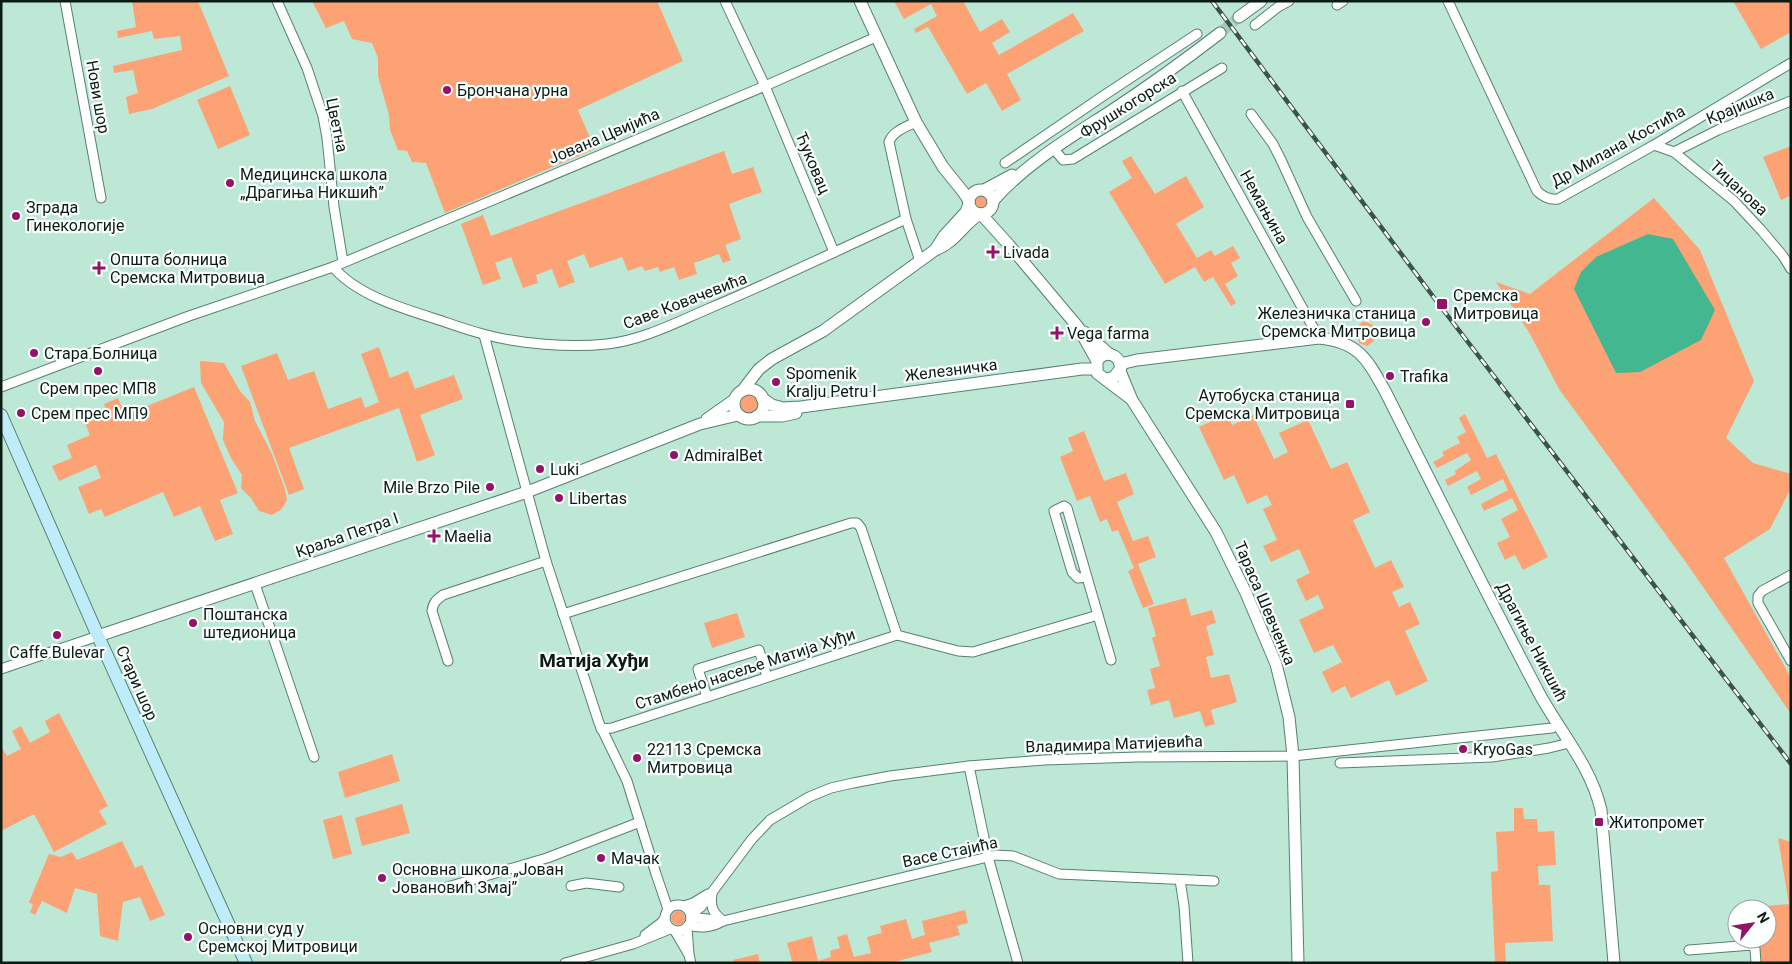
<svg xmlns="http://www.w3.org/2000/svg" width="1792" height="964" font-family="Roboto,sans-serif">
<rect width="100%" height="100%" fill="#bde8d6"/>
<g fill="#fda274">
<polygon points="132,1 198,1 229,76 152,109 129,114 126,97 138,93 133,70 114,73 113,66 182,50 180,36 154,39 152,31 118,38 117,31 136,27"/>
<polygon points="312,1 657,1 683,61 578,110 595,149 445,213 426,163 412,162 407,151 398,150 390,130 389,115 378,76 378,58 372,43 352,39 344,21 326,28"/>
<polygon points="894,1 924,1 925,3 928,1 963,1 980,32 1002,19 1010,32 992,43 999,55 1073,13 1084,31 1007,74 1021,100 1002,111 986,83 967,94 928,27 916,33 914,29 937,16 931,4 904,19"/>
<polygon points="1733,1 1791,1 1791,32 1761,49"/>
<polygon points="230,86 250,135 218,149 197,100"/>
<polygon points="1791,146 1791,199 1790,196 1781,200 1763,157"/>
<polygon points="724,151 732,174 753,167 762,192 729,204 741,239 725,245 731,260 723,263 719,254 694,263 697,274 679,280 674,267 660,272 658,267 645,271 642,266 628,271 622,257 590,268 584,254 567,261 575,282 559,288 552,269 536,275 538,283 523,288 511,257 495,263 501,279 483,285 461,224 483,215 491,236"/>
<polygon points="1131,156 1155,194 1186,176 1204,207 1176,224 1197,258 1211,250 1215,256 1233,246 1240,258 1231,263 1238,276 1225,284 1236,303 1231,306 1213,277 1204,282 1195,267 1165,284 1109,192 1132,178 1122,161"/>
<circle cx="981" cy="201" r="7"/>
<polygon points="1654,198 1700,250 1754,381 1726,438 1753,463 1791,474 1791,488 1770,529 1724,558 1791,678 1791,714 1685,561 1559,389 1530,334 1496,282 1530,294"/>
<polygon points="1362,322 1366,322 1373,325 1377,334 1374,341 1367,346 1359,343 1356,328"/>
<polygon points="379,347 390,378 408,371 415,389 454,375 463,399 420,415 435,455 417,462 399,408 289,448 304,489 289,495 241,366 277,353 288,380 314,371 328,409 361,397 365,408 379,402 361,354"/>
<polygon points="200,361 224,363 240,391 250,402 255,421 272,454 285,489 287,500 282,509 272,515 259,511 251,498 241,488 242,475 231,458 223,440 224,422 201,383"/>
<polygon points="194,387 238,493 220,500 233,534 215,541 200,506 174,517 163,492 105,517 101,509 89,514 78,487 101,478 96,465 59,481 52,466 72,458 67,445 90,435 81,413 88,410 92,419 107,413 104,404 118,398 125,415"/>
<circle cx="749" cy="404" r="10"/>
<polygon points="1227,414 1232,425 1253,415 1274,459 1288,452 1279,433 1308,420 1331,469 1347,462 1370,512 1353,520 1375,568 1391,560 1404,587 1392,592 1399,607 1410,602 1420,624 1405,631 1428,681 1396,696 1389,680 1351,698 1345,686 1332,693 1322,672 1342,662 1333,645 1314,653 1299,620 1324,608 1318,595 1306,601 1296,580 1310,573 1299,549 1271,562 1263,546 1277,540 1263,509 1272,505 1267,495 1247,504 1234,475 1224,480 1199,427"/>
<polygon points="1465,414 1487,458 1496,454 1548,557 1523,570 1515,555 1505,560 1497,543 1510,537 1501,519 1518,510 1512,498 1484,511 1481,504 1508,490 1503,479 1471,495 1467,487 1481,479 1477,471 1448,486 1445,480 1456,474 1455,471 1471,460 1467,453 1437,468 1433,462 1444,456 1442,452 1460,443 1457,437 1466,432 1459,418"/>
<polygon points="1084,431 1104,481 1126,473 1134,494 1117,502 1133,541 1148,536 1156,557 1138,564 1154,604 1143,608 1128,571 1134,568 1118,530 1112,532 1107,519 1100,522 1090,496 1077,501 1060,457 1073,451 1068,438"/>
<polygon points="1186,598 1191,616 1212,610 1216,623 1206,626 1214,655 1206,657 1211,678 1229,674 1237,702 1211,710 1215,724 1205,727 1200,711 1174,718 1169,700 1151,705 1147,690 1155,688 1150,669 1160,666 1152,638 1156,636 1148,608"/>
<polygon points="737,613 745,637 712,648 704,623"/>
<polygon points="59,713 108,806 99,811 107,824 54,852 34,814 1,831 1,746 7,756 21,749 12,731 21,726 30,743 50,732 45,721"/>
<polygon points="392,754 400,781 345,798 338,772"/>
<polygon points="402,804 410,833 362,846 355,818"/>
<polygon points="1514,808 1523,808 1524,819 1537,819 1538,832 1554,831 1556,865 1538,866 1539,885 1550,885 1553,941 1505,943 1506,963 1495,963 1491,872 1498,871 1496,832 1514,831"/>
<polygon points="342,815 352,854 333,859 323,820"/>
<polygon points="1778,838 1791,842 1791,963 1759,963 1757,939 1767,939 1767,909 1754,909 1754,907 1789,904"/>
<polygon points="122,841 135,868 142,865 165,915 150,921 140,897 123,902 118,941 100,936 97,894 75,888 67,913 42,901 35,915 30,912 33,905 29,902 49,854 61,857 72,852 77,860"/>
<polygon points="965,910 968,923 957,926 960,935 929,943 932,952 890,963 788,963 792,961 787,943 812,936 818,961 831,957 830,951 840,948 837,937 847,934 854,957 871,953 867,937 882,933 880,926 906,919 912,939 925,935 922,921"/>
<circle cx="678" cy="918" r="7"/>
<polygon points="758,954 760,963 734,963 733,960"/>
</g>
<polygon fill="#42b790" points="1648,234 1673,239 1715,310 1701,340 1640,372 1616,373 1574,289 1581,272 1596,257"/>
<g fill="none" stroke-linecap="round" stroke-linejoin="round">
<polyline stroke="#a2c9b9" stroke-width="11" stroke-dasharray="11 5.5" stroke-linecap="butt" points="1220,33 1239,17"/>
<defs>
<g id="minor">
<polyline points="65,1 101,198"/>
<polyline points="277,1 307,68 323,116 327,138 334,207 343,262"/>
<polyline points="725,1 765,86 834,252"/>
<path d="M1448 1 1537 191C1543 197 1549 200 1558 199L1654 145 1791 63"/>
<polyline points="1337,5 1343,1"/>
<polyline points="1255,25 1278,7 1289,1"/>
<polyline points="1182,91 1319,338"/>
<polyline points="1251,114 1273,144 1282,162 1307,217 1356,301"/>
<path d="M916 122C906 127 893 131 889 142L906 219 920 261"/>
<polyline points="1654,145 1674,152 1734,201 1762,231 1783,256 1791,269"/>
<polyline points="1054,149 1063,160 1073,159 1222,68"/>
<polyline points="1674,152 1718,130 1791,101"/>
<polyline points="1005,163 1103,96 1197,34"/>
<path d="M333 267C357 295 401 308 436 319 451 324 467 330 483 334 519 344 570 348 607 344 643 340 677 322 710 308 776 280 841 249 906 219"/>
<polyline points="484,335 546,561 599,723 627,781 656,874 668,909"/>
<polyline points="1,387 189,316 333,267 765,86 876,37"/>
<polyline points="1791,575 1762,591 1758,596 1758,603 1791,661"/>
<polyline points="1087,577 1078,578 1072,572 1054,511 1064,506 1067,508 1111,660"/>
<polyline points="255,584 314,757"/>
<polyline points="563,614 851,523 857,523 861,528 897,635 958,651 973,652 1098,615"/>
<path d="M448 661 432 611C433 603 436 600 443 595L546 561"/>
<polyline points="1,669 98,636"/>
<polyline points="707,697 698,669 759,650 767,677"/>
<polyline points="601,729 612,728 897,635"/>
<polyline points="1340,763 1492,757 1549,748 1569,743"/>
<polyline points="969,766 988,857 1018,963"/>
<polyline points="1180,880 1184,906 1188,963"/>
<polyline points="571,886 586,883 619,887"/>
<polyline points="444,888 547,858 640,822"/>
<path d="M712 894C710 907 713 913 723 921"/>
<circle cx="678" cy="918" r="13"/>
<polyline points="684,906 693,903 708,894"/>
<polyline points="691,914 701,907 752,839 770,820 809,797 831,788 853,783 890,776 969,766 1044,760 1138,757 1293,756 1552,728 1558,725"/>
<polyline points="691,917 723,921"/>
<path d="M689 925C700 929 713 927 723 921L996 855 1013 856 1059 874 1214 881"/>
<polyline points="687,927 689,955"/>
<polyline points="675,931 689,955 691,963"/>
<polyline points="645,935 661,923 665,918"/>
<polyline points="1689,950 1752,945 1755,949 1756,963"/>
<polyline points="565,963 633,944 670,929"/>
</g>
<g id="tertiary">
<polyline points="860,1 916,122 943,167 964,193 969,201"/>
<polyline points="1239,17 1261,1"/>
<circle cx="981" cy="202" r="12"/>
<polyline points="984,190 1012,175"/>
<path d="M993 201C1025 164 1071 137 1111 111 1149 86 1185 60 1220 33"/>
<polyline points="981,214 1009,245 1078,327 1097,361"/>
<polyline points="935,250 944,236 966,212 969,204"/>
<polyline points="1084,332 1109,354"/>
<path d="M1120 364 1137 360 1319 338C1359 342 1367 359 1385 391 1436 492 1486 593 1539 693 1560 732 1591 766 1601 810L1614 963"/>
<polyline points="1120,371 1132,400 1216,532 1246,593 1276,664 1289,717 1293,756 1298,963"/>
<path d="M1107 379 1114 377 1121 368C1119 353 1105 350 1097 361V373L1130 398"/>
<circle cx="749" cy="404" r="15"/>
<path d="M742 391 759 369 772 359 823 331 935 250C955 243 963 224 980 214"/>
<polyline points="762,398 772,405 783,408 801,407 1082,369 1096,369"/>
<polyline points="757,416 782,416 796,413"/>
<polyline points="707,419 734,400"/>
<polyline points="98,636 527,492 700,424 738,415"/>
</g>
<polyline id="secondary" points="1,415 98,636 246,963"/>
</defs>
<use href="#minor" stroke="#588070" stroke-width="11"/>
<use href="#tertiary" stroke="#588070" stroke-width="13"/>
<use href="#secondary" stroke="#588070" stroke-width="14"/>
<use href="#minor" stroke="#fff" stroke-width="9"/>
<use href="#tertiary" stroke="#fff" stroke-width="11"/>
<use href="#secondary" stroke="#bfecfb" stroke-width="12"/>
<defs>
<polyline id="rail" points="1212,1 1438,303 1791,764"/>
</defs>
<use href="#rail" stroke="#3c534a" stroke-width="4.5"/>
<use href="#rail" stroke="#fbfffd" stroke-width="2.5" stroke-dasharray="8" stroke-linecap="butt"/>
</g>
<g fill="#961269" stroke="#fbfffd" stroke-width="2">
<circle cx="447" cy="90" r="5"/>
<circle cx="230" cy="183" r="5"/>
<circle cx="16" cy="216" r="5"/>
<path d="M990.5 244.5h5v5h5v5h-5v5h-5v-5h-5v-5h5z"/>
<path d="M96.5 260.5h5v5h5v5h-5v5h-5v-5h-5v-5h5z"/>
<rect x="1436" y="298" width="12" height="12" rx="2.5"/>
<circle cx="1426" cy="322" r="5"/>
<path d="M1054.5 325.5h5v5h5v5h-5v5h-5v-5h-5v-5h5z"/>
<circle cx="34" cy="353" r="5"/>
<circle cx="98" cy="371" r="5"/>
<circle cx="1390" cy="376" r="5"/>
<circle cx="776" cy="382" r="5"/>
<rect x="1345" y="399" width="10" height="10" rx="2.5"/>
<circle cx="21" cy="413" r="5"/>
<circle cx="674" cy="455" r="5"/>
<circle cx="540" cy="469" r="5"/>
<circle cx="490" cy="487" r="5"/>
<circle cx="559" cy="498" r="5"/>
<path d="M431.5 528.5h5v5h5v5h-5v5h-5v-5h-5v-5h5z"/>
<circle cx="193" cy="623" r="5"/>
<circle cx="57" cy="635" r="5"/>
<circle cx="1463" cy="749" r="5"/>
<circle cx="637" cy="758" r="5"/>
<rect x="1594" y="817" width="10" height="10" rx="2.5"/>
<circle cx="601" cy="858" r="5"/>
<circle cx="382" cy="878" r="5"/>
<circle cx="188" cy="937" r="5"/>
</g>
<g text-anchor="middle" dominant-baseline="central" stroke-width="4.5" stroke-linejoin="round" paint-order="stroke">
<g font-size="16" fill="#0b1b15" stroke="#fbfffd" text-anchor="start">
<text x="457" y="90">Брончана урна</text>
<text x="240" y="174">Медицинска школа<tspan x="240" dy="18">„Драгиња Никшић”</tspan></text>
<text x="26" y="207">Зграда<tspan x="26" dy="18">Гинекологије</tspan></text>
<text x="1003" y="252">Livada</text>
<text x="110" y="259">Општа болница<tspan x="110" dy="18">Сремска Митровица</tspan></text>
<text x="1453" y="295">Сремска<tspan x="1453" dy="18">Митровица</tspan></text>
<text x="1416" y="313" text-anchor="end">Железничка станица<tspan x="1416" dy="18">Сремска Митровица</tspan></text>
<text x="1067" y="333">Vega farma</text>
<text x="44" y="353">Стара Болница</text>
<text x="786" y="373">Spomenik<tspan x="786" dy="18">Kralju Petru I</tspan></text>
<text x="1400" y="376">Trafika</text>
<text x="98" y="388" text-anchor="middle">Срем прес МП8</text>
<text x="1340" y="395" text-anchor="end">Аутобуска станица<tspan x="1340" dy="18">Сремска Митровица</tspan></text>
<text x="31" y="413">Срем прес МП9</text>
<text x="684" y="455">AdmiralBet</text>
<text x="550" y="469">Luki</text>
<text x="480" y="487" text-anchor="end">Mile Brzo Pile</text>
<text x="569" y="498">Libertas</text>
<text x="444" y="536">Maelia</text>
<text x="203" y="614">Поштанска<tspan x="203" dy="18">штедионица</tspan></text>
<text x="57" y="652" text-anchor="middle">Caffe Bulevar</text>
<text x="647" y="749">22113 Сремска<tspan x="647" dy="18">Митровица</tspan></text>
<text x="1473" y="749">KryoGas</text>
<text x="1609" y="822">Житопромет</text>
<text x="611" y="858">Мачак</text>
<text x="392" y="869">Основна школа „Јован<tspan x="392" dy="18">Јовановић Змај”</tspan></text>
<text x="198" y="928">Основни суд у<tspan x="198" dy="18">Сремској Митровици</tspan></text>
</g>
<g font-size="16" fill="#0b1b15" stroke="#fbfffd">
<text transform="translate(98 97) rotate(80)">Нови шор</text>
<text transform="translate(1128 105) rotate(-32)">Фрушкогорска</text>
<text transform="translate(1740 106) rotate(-22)">Крајишка</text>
<text transform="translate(337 125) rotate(78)">Цветна</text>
<text transform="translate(604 136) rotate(-23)">Јована Цвијића</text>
<text transform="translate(1618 146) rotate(-29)">Др Милана Костића</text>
<text transform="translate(813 163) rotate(67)">Ћуковац</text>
<text transform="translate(1739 188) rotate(43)">Тицанова</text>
<text transform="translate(1264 207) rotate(61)">Немањина</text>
<text transform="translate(685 301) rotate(-21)">Саве Ковачевића</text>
<text transform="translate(951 370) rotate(-7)">Железничка</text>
<text transform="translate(347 535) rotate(-19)">Краља Петра I</text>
<text transform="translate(1265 603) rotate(67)">Тараса Шевченка</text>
<text transform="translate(1532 642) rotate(62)">Драгиње Никшић</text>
<text transform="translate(745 669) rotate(-18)">Стамбено насеље Матија Хуђи</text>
<text transform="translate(137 683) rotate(66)">Стари шор</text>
<text transform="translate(1114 744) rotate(-2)">Владимира Матијевића</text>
<text transform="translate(950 852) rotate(-12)">Васе Стајића</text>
</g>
<g font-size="19" font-weight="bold" fill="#0b1b15" stroke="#fbfffd">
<text x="594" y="660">Матија Хуђи</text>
</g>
</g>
<rect width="1792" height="964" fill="none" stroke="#0b1b15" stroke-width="5"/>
<g transform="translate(1752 924) rotate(60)"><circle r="24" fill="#fbfffd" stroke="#9ba4a0"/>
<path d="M0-4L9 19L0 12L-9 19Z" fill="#961269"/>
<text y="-8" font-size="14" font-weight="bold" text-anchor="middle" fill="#0b1b15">N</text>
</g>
</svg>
